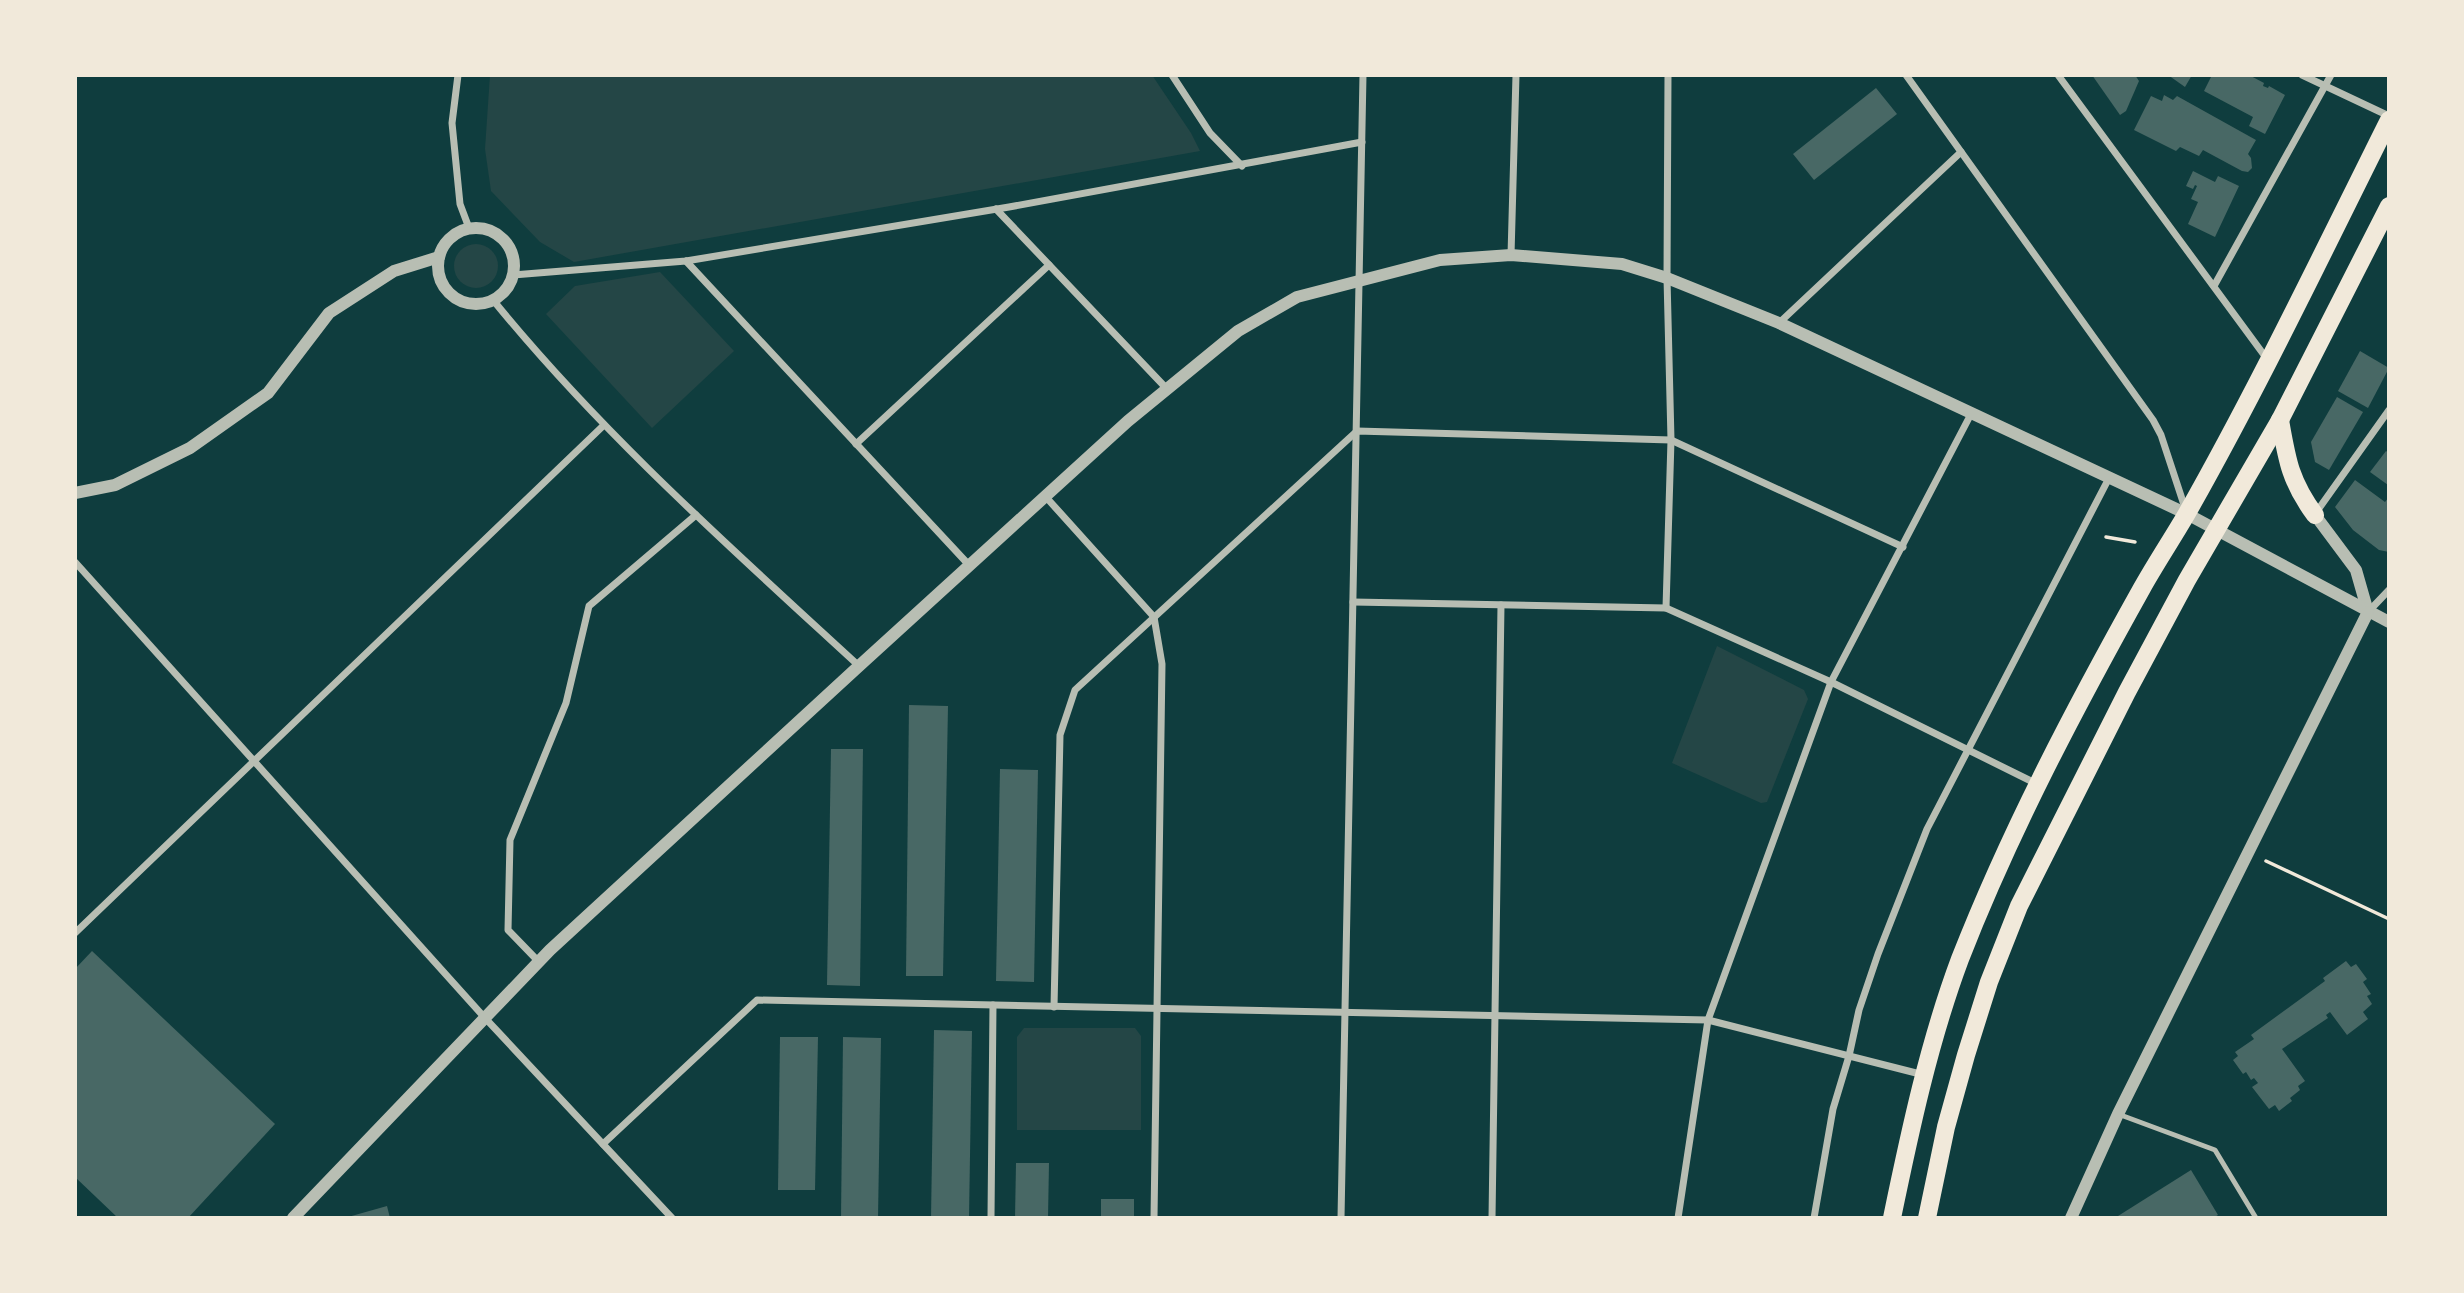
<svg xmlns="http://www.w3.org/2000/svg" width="2464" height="1293" font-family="'Nunito Sans',sans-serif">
<rect width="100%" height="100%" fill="#0f3d3e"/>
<g fill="#244646">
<polygon points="490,75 1152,75 1191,133 1200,151 574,262 540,242 491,191 485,149"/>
<circle cx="476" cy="266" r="22"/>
<polygon points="660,272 734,351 652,428 546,314 575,286"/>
<polygon points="1717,646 1804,690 1808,699 1767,802 1761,803 1672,763"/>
<polygon points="1024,1028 1135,1028 1141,1036 1141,1130 1017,1130 1017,1037"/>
</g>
<g fill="#486865">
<polygon points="2092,75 2135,75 2139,81 2126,111 2120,115"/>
<polygon points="2168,75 2192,75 2185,87"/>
<polygon points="2212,75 2249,75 2264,83 2263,86 2268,88 2269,86 2285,95 2265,134 2249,126 2253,117 2204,91"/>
<polygon points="1876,88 1897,114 1814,180 1793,154"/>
<polygon points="2164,95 2173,100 2177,96 2256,140 2248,154 2251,158 2252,168 2248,172 2242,171 2203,150 2199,156 2180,147 2176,151 2134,130 2151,96 2162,101"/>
<polygon points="2193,171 2215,182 2218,176 2239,186 2215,237 2188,224 2198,202 2191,199 2197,186 2195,185 2193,189 2186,186"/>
<polygon points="2360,351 2389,368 2368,408 2338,391"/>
<polygon points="2337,397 2363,412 2329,470 2315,462 2311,442"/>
<polygon points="2386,451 2389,453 2388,485 2370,472"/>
<polygon points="2355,480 2385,502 2389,497 2389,552 2379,550 2353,530 2335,507"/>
<polygon points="909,705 948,706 943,976 906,976"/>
<polygon points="831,749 863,749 860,986 827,985"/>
<polygon points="1000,769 1038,770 1034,982 996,981"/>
<polygon points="92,951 275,1124 188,1218 118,1218 75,1177 75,969"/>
<polygon points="2346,961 2351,967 2356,964 2367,979 2363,982 2371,994 2367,996 2372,1004 2363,1012 2368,1019 2347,1035 2330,1012 2326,1015 2328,1018 2282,1049 2305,1081 2298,1086 2300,1090 2290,1098 2292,1101 2279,1111 2275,1105 2269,1109 2252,1087 2258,1083 2254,1078 2251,1080 2246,1072 2243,1074 2233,1060 2238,1056 2235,1052 2254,1039 2251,1035 2325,981 2323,978"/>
<polygon points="934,1030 972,1031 969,1218 931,1218"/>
<polygon points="780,1037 818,1037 815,1190 778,1190"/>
<polygon points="843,1037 881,1038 878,1218 841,1218"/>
<polygon points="1016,1163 1049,1163 1048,1218 1015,1218"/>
<polygon points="2191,1170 2218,1215 2213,1218 2119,1218 2118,1216"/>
<rect x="1101" y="1199" width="33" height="19"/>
<polygon points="387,1206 390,1218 348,1218 348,1217"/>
</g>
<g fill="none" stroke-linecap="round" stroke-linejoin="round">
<g stroke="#f1e9da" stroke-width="3.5">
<polyline points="2106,537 2135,542"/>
<polyline points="2266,861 2389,919"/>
</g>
<polyline stroke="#b8beb3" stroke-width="5" points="2118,1114 2215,1150 2256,1218"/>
<g stroke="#b8beb3" stroke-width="7">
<polyline points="458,75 452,123 460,204 469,228"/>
<polyline points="1172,75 1210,133 1242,166"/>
<polyline points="1906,75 2153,420 2161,435 2186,511"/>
<polyline points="2058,75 2267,359"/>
<polyline points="2302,75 2389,116"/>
<polyline points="996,209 1167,389"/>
<polyline points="1511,255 1516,75"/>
<polyline points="686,261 969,565"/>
<polyline points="513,275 686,261 1009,207 1362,142"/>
<polyline points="2214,286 2331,75"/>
<path d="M493 300C602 434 732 549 859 666"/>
<polyline points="1779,323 1961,152"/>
<polyline points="856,444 1049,265"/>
<polyline points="1045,496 1154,617 1162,664 1154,1218"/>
<polyline points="2315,514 2389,410"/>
<polyline points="75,562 485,1018 672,1218"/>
<polyline points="1353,602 1666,608 1831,682 2037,784"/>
<polyline points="1666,608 1671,440 1667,278 1668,75"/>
<polyline points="2368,612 2389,590"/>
<polyline points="75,933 604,425"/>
<polyline points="539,962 508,930 510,840 566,703 589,606 696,515"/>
<polyline points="1054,1007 1060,735 1075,690 1357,431 1671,440 1903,547"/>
<polyline points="603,1144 757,1000 1708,1020 1924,1075"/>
<polyline points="991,1218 993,1005"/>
<polyline points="1341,1218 1363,75"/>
<polyline points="1492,1218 1501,605"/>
<polyline points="1678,1218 1708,1020 1831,682 1971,414"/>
<polyline points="1814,1218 1833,1109 1849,1056 1859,1010 1878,954 1927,829 2109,478"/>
</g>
<g stroke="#b8beb3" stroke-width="12">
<circle cx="476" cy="266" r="38"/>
<polyline points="75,493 115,485 190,448 268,393 329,313 394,271 439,257"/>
<polyline points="2315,515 2356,570 2368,612"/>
<polyline points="293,1218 550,950 859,666 1128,421 1238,331 1297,297 1440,260 1511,255 1622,264 1667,278 1779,323 2187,514 2389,622"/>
<polyline points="2071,1218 2118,1114 2368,612"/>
</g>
<g stroke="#f1e9da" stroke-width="18">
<path d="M2280 420C2287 460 2290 481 2315 515"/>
<path d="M1892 1218C1910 1131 1929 1042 1960 959 2010 831 2075 708 2142 588 2156 563 2172 539 2186 515 2259 386 2323 252 2389 120"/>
<polyline points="1927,1218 1946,1127 1966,1055 1989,982 2019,906 2127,692 2187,580 2280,420 2389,206"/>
</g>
</g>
<rect width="2464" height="1293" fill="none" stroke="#f1e9da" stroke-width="154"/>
</svg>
